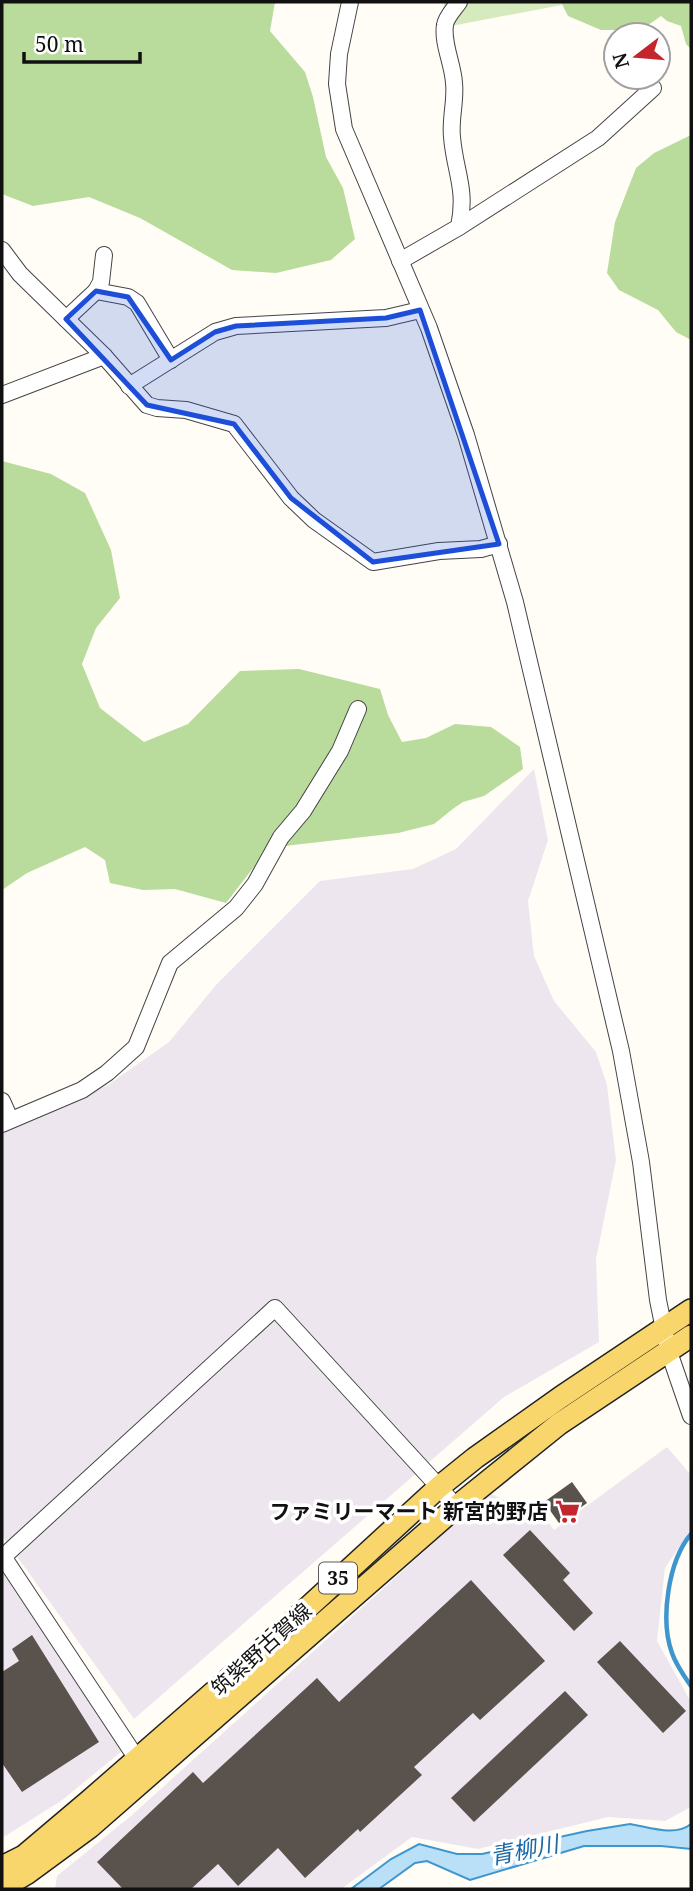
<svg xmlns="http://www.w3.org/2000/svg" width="693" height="1891" font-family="'Noto Serif','Noto Sans JP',serif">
<rect width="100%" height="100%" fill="#fffdf5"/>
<g fill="#eee6ef">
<polygon points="534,769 548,840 528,901 534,956 554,1001 596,1052 607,1085 616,1160 596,1259 599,1342 504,1397 134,1719 3,1537 2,1132 25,1116 70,1102 108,1085 169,1042 216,985 320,881 413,869 456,849"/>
<polygon points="667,1447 691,1475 691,1529 665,1568 657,1641 691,1702 691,1807 665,1821 608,1817 478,1849 412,1837 341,1889 55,1889 57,1876 132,1815 489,1493 513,1504 539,1509 554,1530"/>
<polygon points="2,1568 122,1751 61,1801 2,1838"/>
</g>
<polygon fill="#d5ebbd" points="443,2 561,2 562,5 451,26"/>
<g fill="#b9dc9c">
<polygon points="2,2 275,2 270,31 305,72 313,97 326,157 343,188 355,239 331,260 276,273 232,270 140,218 89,197 33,206 2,194"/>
<polygon points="561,2 691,2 691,49 686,44 681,26 667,21 661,16 641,30 601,30 568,16"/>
<polygon points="691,135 691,340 676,332 658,310 619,290 607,273 615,222 636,168 654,153"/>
<polygon points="2,461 51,474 85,493 111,550 120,598 96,628 82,664 100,708 144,742 188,724 240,671 299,669 380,689 388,715 402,742 426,738 455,724 491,727 520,747 523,769 484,796 463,802 454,808 434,824 398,833 276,847 257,863 226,903 175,889 143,890 110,883 105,860 85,847 27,873 2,890"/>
</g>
<path fill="#b9e0f7" stroke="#3f96cf" stroke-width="2" d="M630 1824C649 1827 675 1837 691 1824V1849L661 1846H584L470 1880 427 1861 415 1863 379 1889H351L391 1859 419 1844 457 1854H482L587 1831Z"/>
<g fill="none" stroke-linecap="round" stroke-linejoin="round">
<path stroke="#3f96cf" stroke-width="4.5" d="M691 1534C668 1561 660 1620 672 1653 676 1665 684 1676 691 1686"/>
</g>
<g fill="#5a524d">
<polygon points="572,1482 587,1503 559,1523 544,1502"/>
<polygon points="530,1530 570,1573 563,1580 593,1613 574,1631 503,1555"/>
<polygon points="471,1580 545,1661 480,1720 473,1713 414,1767 422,1775 360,1832 358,1829 305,1878 278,1848 238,1886 218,1864 191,1889 123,1889 97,1862 193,1772 203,1783 317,1678 339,1702"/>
<polygon points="32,1635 99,1742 22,1792 2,1763 2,1672 19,1661 12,1649"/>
<polygon points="620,1641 686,1711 663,1733 597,1662"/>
<polygon points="565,1691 588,1715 474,1822 451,1798"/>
</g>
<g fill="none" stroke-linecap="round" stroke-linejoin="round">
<defs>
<g id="minor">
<polyline points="350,2 339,54 337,84 344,129 429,328 466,435 515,602 621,1051 641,1162 658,1300 668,1349 691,1416"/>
<polyline points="459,227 598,138 653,88"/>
<polyline points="2,250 20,274 104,356 147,405 157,408 186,410 234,424 291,498 314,520 373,562 439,551 481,549 499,544"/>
<path d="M400 261 459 227C467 188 455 173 452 137 450 119 456 101 454 83 453 64 442 43 445 25 446 17 455 8 459 2"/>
<polyline points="96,291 101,282 104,255"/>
<polyline points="66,319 96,291 128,297 137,303 171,360"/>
<polyline points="129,386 215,332 236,326 386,318 420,310"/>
<polyline points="2,395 104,356"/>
<polyline points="2,1101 10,1119"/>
<polyline points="2,1124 82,1090 107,1073 136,1047 170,963 236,908 255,884 281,837 303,811 340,751 358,709"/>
<polyline points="2,1555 143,1768"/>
<polyline points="3,1557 275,1308 439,1487 456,1507"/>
</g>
<g id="major">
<polyline points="2,1867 24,1856 89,1801 254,1657 439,1487 475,1458 561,1397 691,1310"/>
<polyline points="2,1888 26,1874 90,1827 456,1507 559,1424 691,1336"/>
</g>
</defs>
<use href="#minor" stroke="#444" stroke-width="18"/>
<use href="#major" stroke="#222" stroke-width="24"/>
<use href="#minor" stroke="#fff" stroke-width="16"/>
<use href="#major" stroke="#f9d66b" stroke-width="21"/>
</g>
<path fill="#1d4ed8" fill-opacity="0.2" stroke="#1d4ed8" stroke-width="5" stroke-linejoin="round" d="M96 291 128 297 171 360 215 332 236 326 386 318 420 310 499 544 373 562 291 498 234 424 147 405 66 319Z"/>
<defs>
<symbol id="supermarket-bare" viewBox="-9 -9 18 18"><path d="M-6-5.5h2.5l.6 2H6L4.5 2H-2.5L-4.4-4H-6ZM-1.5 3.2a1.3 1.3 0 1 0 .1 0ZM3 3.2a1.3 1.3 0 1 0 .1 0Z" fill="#c4262e" stroke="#fff" stroke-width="2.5" paint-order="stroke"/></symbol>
</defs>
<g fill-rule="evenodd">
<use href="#supermarket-bare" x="550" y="1494" width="35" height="35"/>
</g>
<g text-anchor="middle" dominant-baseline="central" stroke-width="7" stroke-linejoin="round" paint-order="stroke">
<rect fill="#fff" stroke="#585858" stroke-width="2" x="319" y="1562.5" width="38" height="31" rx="5"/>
<g font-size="19" font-weight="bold" fill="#111">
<text x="338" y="1578">35</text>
</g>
<g font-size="21" font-weight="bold" fill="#111" stroke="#fff" text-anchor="end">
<text x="548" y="1511">ファミリーマート 新宮的野店</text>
</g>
<g font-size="21" fill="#111" stroke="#fff">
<text transform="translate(261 1649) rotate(-42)">筑紫野古賀線</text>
</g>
<g font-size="23" font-style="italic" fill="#1768a6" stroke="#fff">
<text transform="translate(524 1849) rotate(-11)">青柳川</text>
</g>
</g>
<rect width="693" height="1891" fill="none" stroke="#111111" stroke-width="7"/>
<g transform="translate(637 56) rotate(254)"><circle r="33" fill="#ffffff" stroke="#a0a0a0" stroke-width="2"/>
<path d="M0-5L12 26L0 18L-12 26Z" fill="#c4262e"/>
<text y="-10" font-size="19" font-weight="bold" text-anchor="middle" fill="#111111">N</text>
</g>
<path d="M24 52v10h116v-10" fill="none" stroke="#111111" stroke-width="3.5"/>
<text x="35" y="52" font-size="21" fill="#111111" stroke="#ffffff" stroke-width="5" paint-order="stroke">50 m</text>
</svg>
